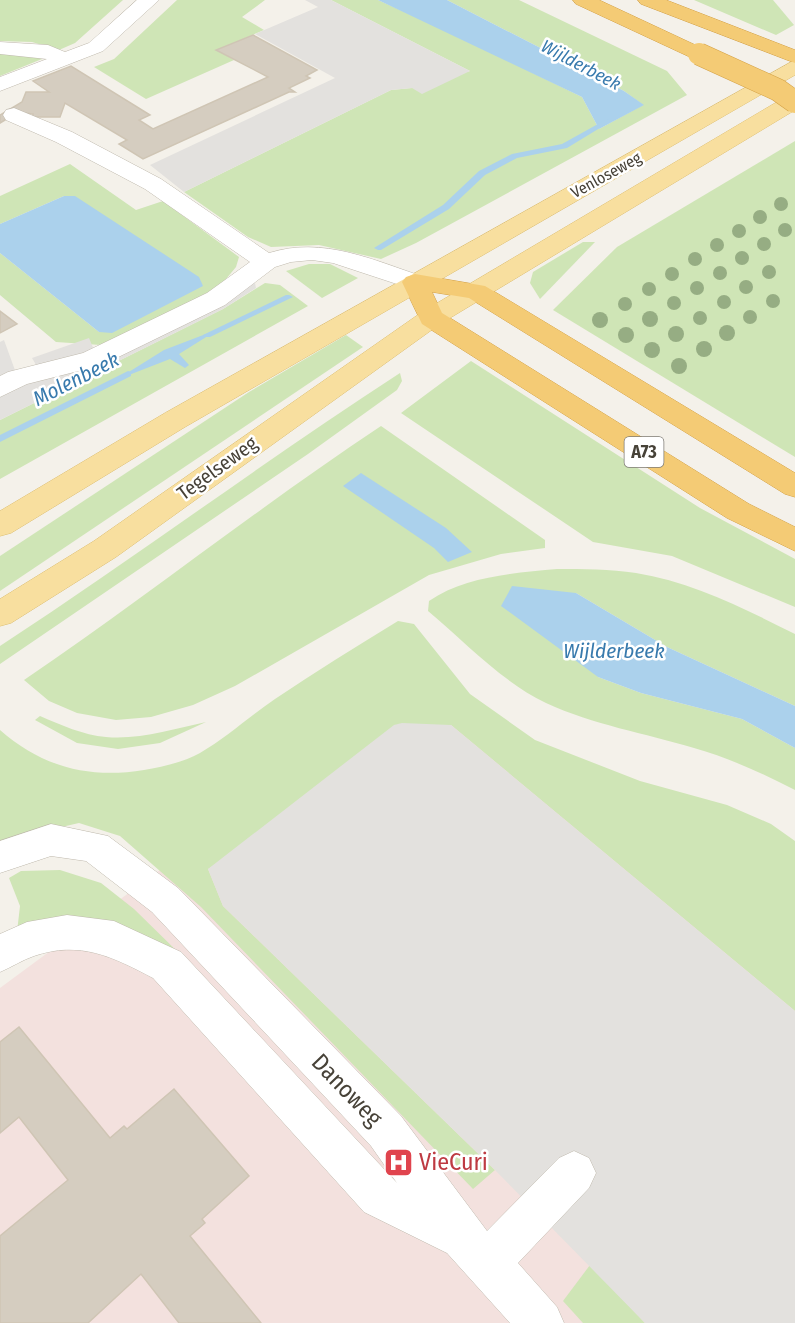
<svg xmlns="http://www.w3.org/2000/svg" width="795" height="1323" font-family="'Fira Sans Condensed',sans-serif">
<rect width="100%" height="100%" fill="#f4f1ea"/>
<polygon fill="#f3e1de" points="409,686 795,1000 795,1323 0,1323 0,988"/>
<g fill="#cfe5b6">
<polygon points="0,0 123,0 75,43 59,50 32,42 0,41"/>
<polygon points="177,0 265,0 242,17 264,30 217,50 234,60 146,99 94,67 114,59"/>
<polygon points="331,0 378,0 451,33 582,97 599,129 643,105 624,91 447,0 519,0 667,71 687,95 416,243 381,259 319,245 271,247 248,237 184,192 391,90 412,88 470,71"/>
<polygon points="694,0 773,0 794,25 776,35"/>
<polygon points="0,52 47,57 0,76"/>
<polygon points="795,141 795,457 553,310 617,247"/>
<polygon points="70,164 136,210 163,201 239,257 236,267 221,285 171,314 101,345 56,342 0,295 0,253 99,332 64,196 0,224 0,196"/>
<polygon points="583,242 595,242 540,299 530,283 533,272"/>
<polygon points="309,264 330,264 358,278 322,298 286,271"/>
<polygon points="265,283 280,285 308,306 0,479 0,420 223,309"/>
<polygon points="346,335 363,347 0,591 0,556 249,392"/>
<polygon points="471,361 700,508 795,559 795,607 672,556 593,542 401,413"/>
<path d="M400 373 402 381 397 390 308 454 0 664V646C135 558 264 461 400 373Z"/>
<path d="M381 426 545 540V548L501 554 429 575 235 686 193 705 151 717 116 720 77 713 49 701 24 680C145 598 259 507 381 426Z"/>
<path d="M557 569C583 569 610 569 636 573 692 582 745 609 795 634V706L667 647 576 593 598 677 641 693 742 719 795 748V790C762 773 729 758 694 748 644 733 594 725 546 703 502 682 465 642 428 611L429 601C465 576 515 573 557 569Z"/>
<path d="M398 621 414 624 470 694 535 740 640 781 727 805 771 824 795 841V1011L451 725 208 869 223 906 495 1170 473 1189 201 907 120 836 79 823 0 841V730C42 767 89 779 144 770 162 767 184 762 200 753 226 738 250 716 275 699 315 672 357 646 398 621Z"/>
<path d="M40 716C61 725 83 735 106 737 139 740 174 729 206 722L160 743 118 749 77 743 35 720Z"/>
<polygon points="60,870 101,883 134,909 185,959 17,932 20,906 9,878 21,871"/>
<polygon points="590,1265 645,1323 583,1323 563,1301"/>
</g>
<g fill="#e3e1de">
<polygon points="305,0 331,0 470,71 422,94 412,88 391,90 184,192 150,165 335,78 255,34 318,7"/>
<polygon points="253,273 256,288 223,309 0,420 0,342 4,340 16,373 39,370 32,358 89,338 97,357"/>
<polygon points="402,723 451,725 795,1011 795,1323 645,1323 495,1170 223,906 208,869 394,725"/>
</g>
<g fill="#abd1ec">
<polygon points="378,0 447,0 624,91 644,105 599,129 582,97"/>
<polygon points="64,196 75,196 199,277 203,286 112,333 99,332 0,253 0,224"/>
<polygon points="219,329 179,354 189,365 185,368 170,359 116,380 164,350"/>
<polygon points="361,473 446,528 472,552 448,562 434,548 343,486"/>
<polygon points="512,586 576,593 667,647 795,706 795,748 742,719 641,693 598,677 501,606"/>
</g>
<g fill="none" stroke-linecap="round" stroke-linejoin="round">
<g fill="#abd1ec" fill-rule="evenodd">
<polygon points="607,119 613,120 567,148 517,158 485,175 449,209 381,250 378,250 374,248 443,205 479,171 512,154 562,144"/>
<polygon points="286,295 289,295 293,297 210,337 204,337 203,335"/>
<polygon points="128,371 131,372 131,376 0,442 0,435"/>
</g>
</g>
<g fill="#d5cdc0" stroke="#cfc5b4" stroke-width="1.5">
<polygon points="253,35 317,70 306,76 310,78 289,88 295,92 289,92 143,159 119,144 127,140 65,103 60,117 32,117 33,114 18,112 0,123 0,115 22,102 26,92 49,92 33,81 71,66 150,115 139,120 153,129 268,77 216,50"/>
<polygon points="0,311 17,324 0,333"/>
<polygon points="19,1027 110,1138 124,1126 127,1129 174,1089 249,1176 202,1219 205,1223 190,1236 261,1323 179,1323 141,1274 88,1323 0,1323 0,1236 68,1180 19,1117 0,1133 0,1042"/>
</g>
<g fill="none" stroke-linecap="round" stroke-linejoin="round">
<defs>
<g id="minor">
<polygon points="137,0 159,0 103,51 0,91 0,77 47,59 0,54 0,42 48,45 65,52 89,43"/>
<path d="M14 108 72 132 161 179 269 253C323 236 373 260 424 277L428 282 424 287 415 290 333 263 312 260 291 262 275 267 225 305 102 365 27 384 0 397V376L8 372 83 353 207 293 250 262 145 189 56 142 6 120 3 115 6 110Z"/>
<path d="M51 824 108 836 178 888 401 1116 487 1231 559 1158 574 1151 589 1158 596 1173 589 1188 518 1263 557 1307 564 1323H510L447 1253 364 1212 153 978C113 957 80 940 34 956 22 960 12 967 0 972V934L27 922 67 915 114 921 181 952 397 1183 371 1146 152 912 86 861 51 856 0 873V841Z"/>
</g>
<g id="major">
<polygon points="795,60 795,75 185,427 11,533 0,536 0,511 165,413"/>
<polygon points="795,94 795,110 440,324 116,557 11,623 0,626 0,599 94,541 422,312 787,96"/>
</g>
<g id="highway">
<polygon points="573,0 599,0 706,50 709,54 706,58 692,58 576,4"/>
<polygon points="638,0 666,0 795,50 795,63 641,4"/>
<polygon points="415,274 485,286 795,473 795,497 785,494 469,298 432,292 442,313 749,504 795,527 795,551 727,518 422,324 402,282 406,277"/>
</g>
</defs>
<use href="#minor" stroke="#bfb9ad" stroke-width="1"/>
<use href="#major" stroke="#dcbd70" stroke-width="1"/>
<use href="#highway" stroke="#d3a044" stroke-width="1"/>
<use href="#minor" fill="#fff" fill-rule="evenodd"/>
<use href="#major" fill="#f8df9f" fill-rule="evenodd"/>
<use href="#highway" fill="#f4cb75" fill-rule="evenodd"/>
<defs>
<polyline id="highway-bridge" points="699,54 778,90 795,102"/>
</defs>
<use href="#highway-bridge" stroke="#d3a044" stroke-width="23" stroke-linecap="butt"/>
<use href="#highway-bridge" stroke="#f4cb75" stroke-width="22"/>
</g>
<g fill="#96ad83">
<circle cx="781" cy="204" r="7"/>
<circle cx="760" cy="217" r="7"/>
<circle cx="785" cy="230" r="7"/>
<circle cx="739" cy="231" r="7"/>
<circle cx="764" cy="244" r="7"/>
<circle cx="717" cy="245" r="7"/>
<circle cx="742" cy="258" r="7"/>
<circle cx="695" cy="259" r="7"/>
<circle cx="769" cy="272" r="7"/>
<circle cx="720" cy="273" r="7"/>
<circle cx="672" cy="274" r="7"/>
<circle cx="746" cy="287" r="7"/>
<circle cx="697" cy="288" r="7"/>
<circle cx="649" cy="289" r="7"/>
<circle cx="773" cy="301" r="7"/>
<circle cx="724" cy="302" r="7"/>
<circle cx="674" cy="303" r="7"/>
<circle cx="625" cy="304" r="7"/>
<circle cx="750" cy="317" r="7"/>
<circle cx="700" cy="318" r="7"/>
<circle cx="650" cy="319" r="8"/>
<circle cx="600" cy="320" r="8"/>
<circle cx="727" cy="333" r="8"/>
<circle cx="676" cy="334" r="8"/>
<circle cx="626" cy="335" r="8"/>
<circle cx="704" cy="349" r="8"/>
<circle cx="652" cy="350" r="8"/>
<circle cx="679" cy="366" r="8"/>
</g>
<defs>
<symbol id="hospital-square" viewBox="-11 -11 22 22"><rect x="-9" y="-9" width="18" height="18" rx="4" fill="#e0444e" stroke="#fff"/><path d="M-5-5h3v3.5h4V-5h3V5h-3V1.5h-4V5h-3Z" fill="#fff"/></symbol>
</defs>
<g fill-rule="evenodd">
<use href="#hospital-square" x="382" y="1146" width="33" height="33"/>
</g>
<g text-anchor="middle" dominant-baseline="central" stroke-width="5" stroke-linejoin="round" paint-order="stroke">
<g font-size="16" fill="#474238" stroke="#fff">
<text transform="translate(606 175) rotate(-29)">Venloseweg</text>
</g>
<g font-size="18" font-style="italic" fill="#387aad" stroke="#fff">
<text transform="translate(581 65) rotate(28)">Wijlderbeek</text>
</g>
<rect fill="#fff" stroke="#7e7b74" stroke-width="1.5" x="624.5" y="437" width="39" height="30" rx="4.5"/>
<g font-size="18" font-weight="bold" fill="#474238">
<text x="644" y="452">A73</text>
</g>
<g font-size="20" fill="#474238" stroke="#fff">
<text transform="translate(217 468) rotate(-36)">Tegelseweg</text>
</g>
<g font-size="21" font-style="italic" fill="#387aad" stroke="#fff">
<text transform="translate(76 379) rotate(-27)">Molenbeek</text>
<text x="614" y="651">Wijlderbeek</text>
</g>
<g font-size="24" fill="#474238" stroke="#fff">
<text transform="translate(347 1090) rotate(46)">Danoweg</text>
</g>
<g font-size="24" fill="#be3a42" stroke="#fff" text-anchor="start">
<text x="419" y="1162">VieCuri</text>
</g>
</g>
</svg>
